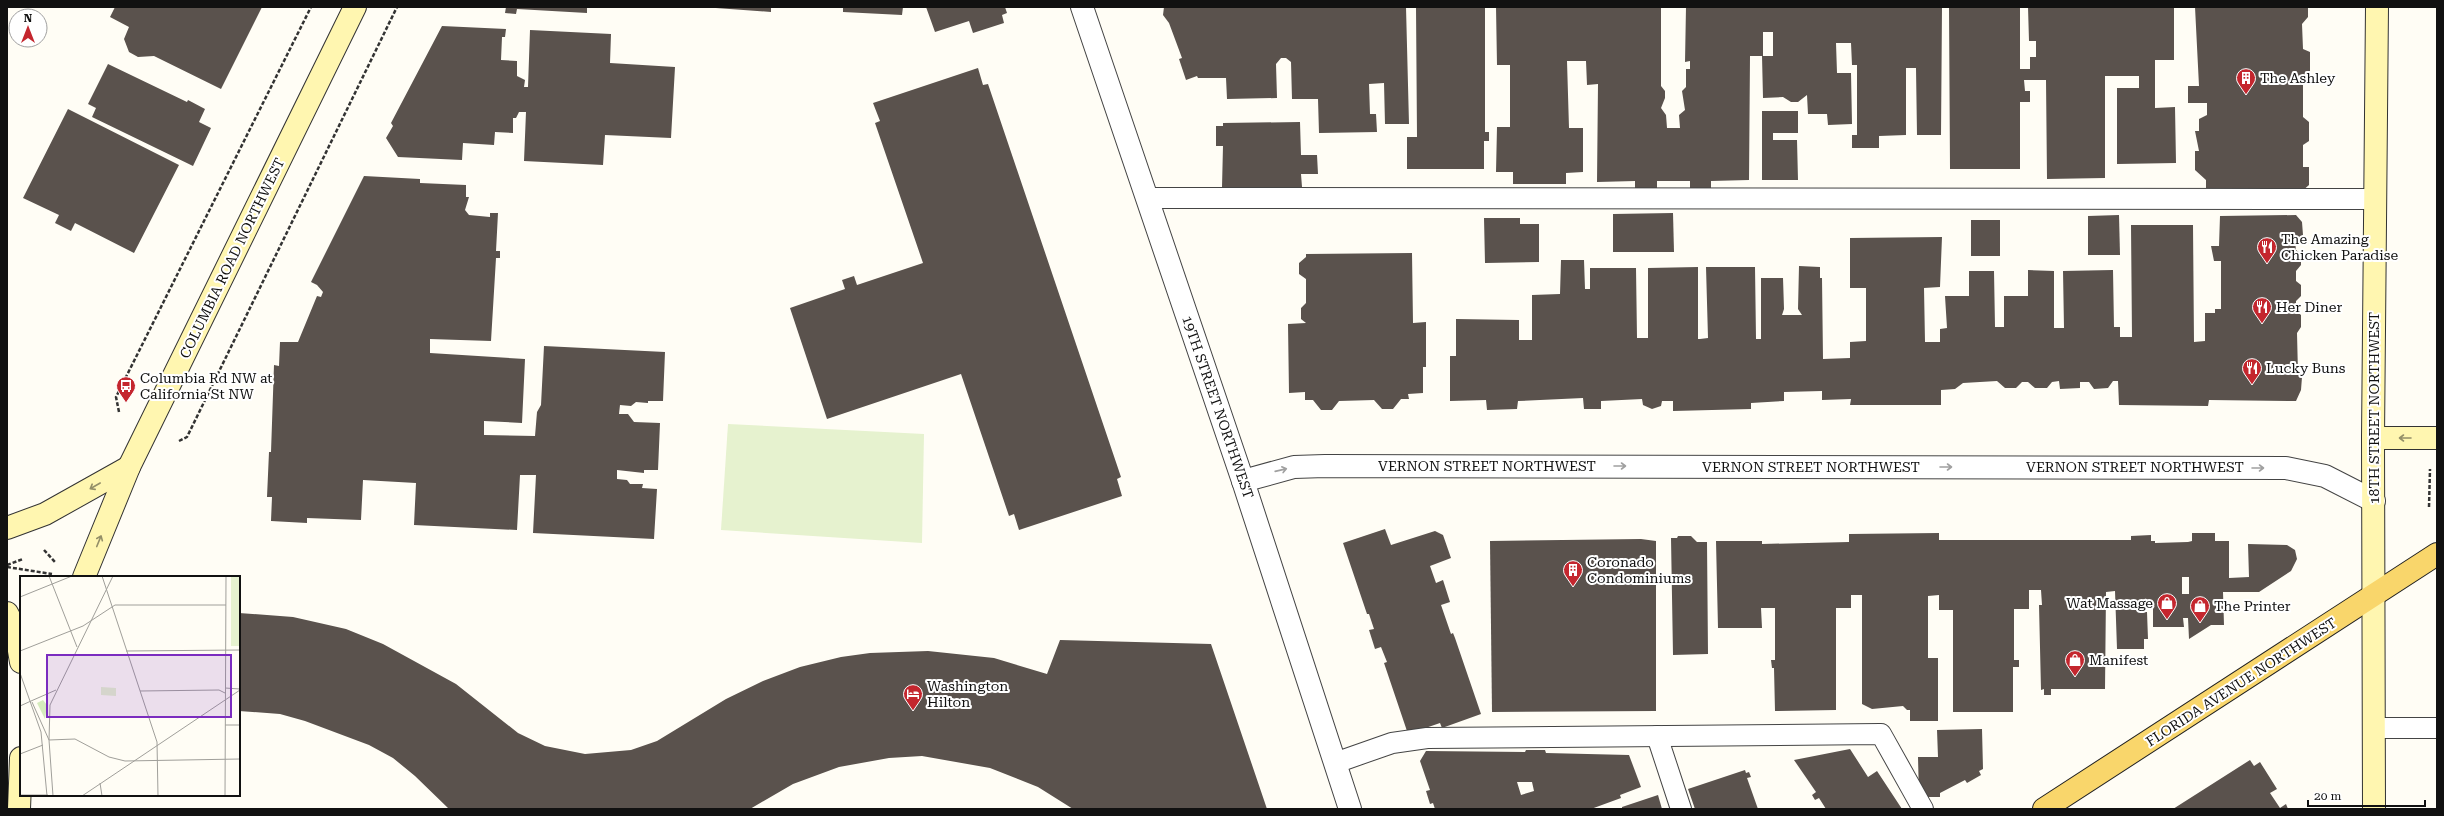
<svg xmlns="http://www.w3.org/2000/svg" width="2444" height="816" font-family="'Roboto Serif',serif">
<rect width="100%" height="100%" fill="#fffdf5"/>
<polygon fill="#e6f2cf" points="728,424 924,434 922,543 721,530"/>
<g fill="#5a524d" fill-rule="evenodd">
<polygon points="115,7 262,7 221,89 154,56 138,57 129,52 124,39 129,27 110,17"/>
<polygon points="506,7 587,7 587,13 517,9 516,14 505,13"/>
<polygon points="702,7 771,7 771,12"/>
<polygon points="843,7 903,7 902,15 843,12"/>
<polygon points="926,7 1005,7 1007,13 1002,15 1004,23 973,33 969,21 935,32"/>
<polygon points="1164,7 1406,7 1409,124 1385,124 1384,83 1369,84 1370,114 1376,114 1377,132 1319,133 1318,99 1292,99 1291,62 1286,58 1281,58 1276,64 1277,98 1227,99 1226,78 1198,78 1197,76 1186,80 1179,59 1182,58 1169,23 1163,15"/>
<polygon points="1416,7 1485,7 1485,132 1489,132 1489,141 1484,141 1484,169 1407,169 1407,137 1417,137"/>
<path d="M1496 7H1661V86L1665 91V98L1661 108 1666 115 1667 128H1680L1679 115 1685 110 1682 91 1686 87V69H1690V61L1685 62 1686 7H1942L1941 135H1917L1916 68H1906V135L1879 136V148H1852V135H1857V65H1852L1851 43H1836L1837 73H1851L1852 124 1828 125 1827 114H1808L1807 95 1798 102H1791L1783 97 1763 98 1762 56H1750L1749 180 1711 181V190L1690 191V181H1657V190L1635 191V181L1597 182 1598 84 1587 85 1586 61H1567L1569 128H1583V172L1566 173V184H1513V172H1496L1497 127H1510V65H1497ZM1763 32H1773V56H1763Z"/>
<polygon points="1949,7 2020,7 2020,69 2030,69 2030,57 2036,57 2036,41 2029,41 2028,7 2174,7 2174,60 2155,60 2155,108 2175,107 2176,163 2117,164 2117,88 2139,88 2139,76 2105,76 2105,178 2047,179 2046,80 2024,80 2025,91 2030,91 2030,102 2020,102 2020,169 1950,169"/>
<polygon points="2195,7 2308,7 2308,17 2302,24 2303,49 2310,52 2310,71 2303,76 2303,117 2309,122 2309,141 2303,145 2303,167 2309,167 2309,185 2301,192 2273,197 2273,189 2206,189 2206,180 2195,170 2195,151 2199,151 2195,131 2199,131 2199,119 2207,115 2207,103 2188,103 2188,86 2199,86"/>
<polygon points="442,26 506,29 505,37 502,37 501,60 517,61 517,76 525,80 524,87 528,87 530,30 611,34 610,63 675,67 671,138 605,135 603,165 524,161 526,112 519,112 516,118 513,118 513,133 495,132 494,145 463,143 462,160 398,157 386,138 393,126 391,123"/>
<polygon points="108,64 187,102 188,100 205,109 199,122 211,128 193,166 92,117 96,108 88,104"/>
<polygon points="978,68 983,85 988,84 1121,477 1117,479 1122,496 1019,530 1014,514 1009,516 961,374 827,419 790,308 845,289 842,280 854,276 857,285 923,263 875,123 880,121 873,103"/>
<polygon points="68,109 179,165 134,253 75,223 71,231 55,223 59,215 23,198"/>
<polygon points="1762,111 1798,111 1798,133 1773,133 1773,140 1797,140 1798,180 1762,180"/>
<polygon points="1300,122 1301,155 1317,155 1318,174 1301,174 1302,187 1222,187 1223,146 1216,146 1216,126 1223,126 1223,123"/>
<polygon points="364,176 420,179 420,183 466,185 466,197 469,197 465,210 469,215 490,217 490,213 498,213 496,251 500,251 500,258 496,258 491,341 430,339 430,353 525,359 522,423 484,421 484,435 535,436 537,412 541,405 544,346 665,352 663,401 648,401 648,403 636,402 631,406 620,405 619,414 628,414 634,422 660,423 658,470 644,470 644,473 617,470 617,479 627,480 630,484 643,484 642,488 657,489 654,539 533,533 536,475 520,475 517,530 414,525 416,483 363,480 361,520 307,518 307,523 271,521 272,497 267,497 269,452 271,452 274,365 279,366 280,342 298,342 317,296 321,297 323,292 317,285 311,282"/>
<polygon points="1673,213 1674,252 1613,252 1613,214"/>
<polygon points="2119,215 2120,255 2088,255 2088,216"/>
<polygon points="2296,215 2302,222 2303,235 2295,241 2296,250 2301,254 2301,265 2296,271 2296,281 2301,285 2301,296 2296,301 2296,311 2301,315 2301,327 2297,333 2298,374 2302,377 2301,390 2296,401 2209,400 2208,406 2119,405 2118,381 2113,381 2108,388 2094,389 2089,382 2080,382 2080,388 2060,389 2059,381 2052,382 2047,388 2035,388 2028,382 2022,382 2016,388 2005,388 1997,381 1963,383 1955,389 1941,390 1941,405 1850,405 1851,399 1822,400 1822,391 1784,392 1784,401 1751,403 1751,409 1673,411 1673,401 1662,401 1661,406 1652,409 1643,405 1642,399 1601,401 1601,409 1584,409 1583,398 1518,401 1517,409 1487,410 1486,400 1450,401 1450,356 1456,356 1456,319 1519,320 1519,340 1532,340 1532,295 1560,294 1561,260 1584,260 1585,289 1590,289 1590,268 1636,268 1637,338 1648,338 1648,268 1698,267 1698,339 1700,339 1708,338 1706,267 1755,267 1756,339 1761,339 1761,278 1783,278 1784,309 1782,315 1802,315 1798,309 1799,266 1820,267 1820,278 1822,278 1823,359 1850,358 1850,342 1866,341 1866,288 1850,288 1850,238 1942,237 1940,287 1924,288 1925,342 1940,342 1940,329 1947,328 1945,296 1969,296 1969,271 1994,271 1995,327 2004,327 2004,296 2028,296 2028,270 2054,271 2054,328 2064,328 2063,271 2113,270 2114,327 2120,327 2120,337 2132,337 2131,225 2193,225 2194,342 2205,341 2205,313 2215,313 2215,309 2221,309 2221,261 2214,261 2211,246 2219,246 2220,216"/>
<polygon points="1484,218 1520,218 1520,224 1539,224 1539,262 1485,263"/>
<rect x="1971" y="220" width="29" height="36"/>
<polygon points="1412,253 1413,323 1426,322 1426,367 1423,367 1423,393 1408,394 1409,399 1401,399 1393,409 1382,409 1374,400 1339,401 1332,410 1321,410 1313,400 1305,400 1305,392 1289,393 1288,324 1306,323 1301,319 1301,308 1306,303 1306,279 1299,274 1299,263 1306,257 1306,254"/>
<polygon points="1385,529 1391,545 1435,531 1443,535 1451,558 1430,566 1436,583 1443,580 1450,602 1441,605 1451,634 1453,633 1455,638 1481,714 1442,728 1440,723 1408,734 1384,663 1387,662 1381,647 1375,649 1369,630 1374,629 1369,614 1367,614 1343,543"/>
<path d="M1939 533V540H2131V536L2151 535V541H2155V543L2188 542 2192 541V533H2215V541H2229V578L2249 577 2248 544 2287 545 2295 550 2297 559 2291 571 2259 592H2223L2224 625H2211L2189 639 2188 618H2183L2184 627H2153V605H2145V609H2141V612H2147L2148 639H2144V649H2117L2115 591 2106 592 2105 689H2051V695H2044V689L2041 690 2039 605H2042L2041 590H2029V609H2014V660H2019V667H2013V712H1953V610H1939V595L1928 596V658H1938V721H1910V710H1907L1903 706 1872 709 1862 704V595H1851V608H1836V710L1775 711 1774 668H1772L1771 660H1775V608H1761L1762 628H1718L1716 541H1762V544L1849 542V534ZM2182 577H2189V594H2182Z"/>
<polygon points="1678,536 1691,536 1697,542 1707,542 1708,654 1673,655 1671,538 1677,538"/>
<polygon points="1641,539 1656,541 1656,711 1492,712 1490,541"/>
<polygon points="239,613 293,617 346,629 383,644 456,684 518,733 545,746 585,754 631,750 657,741 726,699 763,681 800,667 841,657 870,653 928,651 994,658 1047,674 1060,640 1211,644 1267,809 1073,809 1038,787 990,768 922,756 889,758 839,767 793,784 750,809 449,809 415,776 393,758 369,745 305,721 280,714 239,711"/>
<polygon points="1982,729 1983,769 1979,771 1981,775 1967,783 1965,780 1940,793 1940,797 1919,797 1918,757 1938,757 1937,730"/>
<polygon points="1850,749 1868,777 1877,771 1902,809 1826,809 1819,798 1815,800 1812,795 1816,792 1794,760"/>
<path d="M1526 750H1545L1546 753 1629 755 1641 787 1620 795 1621 798 1591 809H1435L1433 803 1430 804 1426 791 1430 790 1420 761 1426 751 1525 752ZM1517 782H1532L1534 791 1521 795Z"/>
<polygon points="2250,760 2254,766 2260,762 2277,789 2270,793 2280,808 2286,804 2288,809 2173,809"/>
<polygon points="1745,770 1746,773 1749,772 1751,777 1747,778 1758,809 1695,809 1688,789"/>
<polygon points="1658,795 1662,809 1622,809 1622,807"/>
</g>
<g fill="none" stroke-linecap="round" stroke-linejoin="round">
<defs>
<g id="service">
<polyline points="1147,198 2375,199"/>
<polyline points="2374,728 2437,728"/>
<polyline points="1657,736 1681,809"/>
<polyline points="1335,763 1392,743 1427,738 1881,734 1923,809"/>
</g>
<g id="minor">
<polyline points="1082,7 1243,481 1350,809"/>
<polyline points="1243,481 1294,467 1325,466 2286,468 2325,476 2374,501"/>
</g>
<g id="secondary">
<polyline points="2373,438 2437,438"/>
<polyline points="7,528 45,514 129,467"/>
<polyline points="84,577 129,467 355,7"/>
<polyline points="7,613 15,628 21,662"/>
<polyline points="19,809 21,758"/>
<polyline points="2374,809 2373,438 2377,7"/>
</g>
<polyline id="primary" points="2044,809 2437,554"/>
</defs>
<use href="#service" stroke="#444" stroke-width="22"/>
<use href="#minor" stroke="#444" stroke-width="24"/>
<use href="#secondary" stroke="#333" stroke-width="24"/>
<use href="#primary" stroke="#222" stroke-width="24"/>
<g stroke="#333" stroke-width="2.5" stroke-dasharray="4 2" stroke-linecap="butt">
<polyline points="119,412 116,397 311,7"/>
<polyline points="179,441 187,437 397,7"/>
<polyline points="2429,507 2430,469"/>
<polyline points="44,550 55,562"/>
<polyline points="7,565 23,559"/>
<polyline points="7,567 52,574"/>
</g>
<use href="#service" stroke="#fff" stroke-width="20"/>
<use href="#minor" stroke="#fff" stroke-width="22"/>
<use href="#secondary" stroke="#fff6b0" stroke-width="22"/>
<use href="#primary" stroke="#f9d66b" stroke-width="22"/>
</g>
<defs><path id="oneway-shaft" d="M-6 0H5M1.5-3L5.5 0L1.5 3" fill="none" stroke-width="1.6" stroke-linecap="round" stroke-linejoin="round"/></defs>
<g stroke="#948f68">
<use href="#oneway-shaft" transform="translate(2405 438) rotate(180)"/>
<use href="#oneway-shaft" transform="translate(95 486) rotate(150)"/>
<use href="#oneway-shaft" transform="translate(99 541) rotate(-68)"/>
</g>
<g stroke="#a0a0a0">
<use href="#oneway-shaft" transform="translate(1620 466)"/>
<use href="#oneway-shaft" transform="translate(1946 467)"/>
<use href="#oneway-shaft" transform="translate(2258 468)"/>
<use href="#oneway-shaft" transform="translate(1281 470) rotate(-13)"/>
</g>
<defs>
<symbol id="building-pin" viewBox="-11 -11 22 30"><path d="M0 17L-7.5 6A9.5 9.5 0 1 1 7.5 6Z" fill="#c4262e" stroke="#fff"/><path d="M-4-6H4V6H1V3H-1V6H-4ZM-2.5-4.3h1.7v1.8h-1.7ZM.8-4.3h1.7v1.8H.8ZM-2.5-1h1.7V.8h-1.7ZM.8-1h1.7V.8H.8Z" fill="#fff"/></symbol>
<symbol id="restaurant-pin" viewBox="-11 -11 22 30"><path d="M0 17L-7.5 6A9.5 9.5 0 1 1 7.5 6Z" fill="#c4262e" stroke="#fff"/><path d="M-5-6h1v4h1v-4h1v4h1v-4h1v5L-1.5 .5V6h-2V.5L-5-1ZM5-6V6H3V1.5H1.5Q1.5-4 5-6Z" fill="#fff"/></symbol>
<symbol id="bus-pin" viewBox="-11 -11 22 30"><path d="M0 17L-7.5 6A9.5 9.5 0 1 1 7.5 6Z" fill="#c4262e" stroke="#fff"/><path d="M-5-6H5V4H4V6H2V4H-2V6H-4V4H-5ZM-3.5-4V0h7V-4ZM-3.5 1.2v1.5H-2V1.2ZM2 1.2v1.5H3.5V1.2Z" fill="#fff"/></symbol>
<symbol id="shop-pin" viewBox="-11 -11 22 30"><path d="M0 17L-7.5 6A9.5 9.5 0 1 1 7.5 6Z" fill="#c4262e" stroke="#fff"/><path d="M-5-2.5h2.3a2.7 3.5 0 0 1 5.4 0H5L5.5 6h-11ZM-1.5-2.5h3a1.5 2.3 0 0 0-3 0Z" fill="#fff"/></symbol>
<symbol id="hotel-pin" viewBox="-11 -11 22 30"><path d="M0 17L-7.5 6A9.5 9.5 0 1 1 7.5 6Z" fill="#c4262e" stroke="#fff"/><path d="M-6-4.5h1.5V1H6V5H4.5V3h-9V5H-6ZM-4 0a1.8 1.8 0 1 1 3.6 0ZM.5 0V-2.5h3Q6-2.5 6 0Z" fill="#fff"/></symbol>
</defs>
<g fill-rule="evenodd">
<use href="#building-pin" x="2235" y="67" width="22" height="30"/>
<use href="#restaurant-pin" x="2256" y="236" width="22" height="30"/>
<use href="#restaurant-pin" x="2251" y="296" width="22" height="30"/>
<use href="#restaurant-pin" x="2241" y="357" width="22" height="30"/>
<use href="#bus-pin" x="115" y="375" width="22" height="30"/>
<use href="#building-pin" x="1562" y="559" width="22" height="30"/>
<use href="#shop-pin" x="2156" y="592" width="22" height="30"/>
<use href="#shop-pin" x="2189" y="595" width="22" height="30"/>
<use href="#shop-pin" x="2064" y="649" width="22" height="30"/>
<use href="#hotel-pin" x="902" y="683" width="22" height="30"/>
</g>
<g text-anchor="middle" dominant-baseline="central" stroke-width="4" stroke-linejoin="round" paint-order="stroke">
<g font-size="14" fill="#111" stroke="#fff" text-anchor="start">
<text x="2260" y="78">The Ashley</text>
<text x="2281" y="239">The Amazing<tspan x="2281" dy="16">Chicken Paradise</tspan></text>
<text x="2276" y="307">Her Diner</text>
<text x="2266" y="368">Lucky Buns</text>
<text x="140" y="378">Columbia Rd NW at<tspan x="140" dy="16">California St NW</tspan></text>
<text x="1587" y="562">Coronado<tspan x="1587" dy="16">Condominiums</tspan></text>
<text x="2153" y="603" text-anchor="end">Wat Massage</text>
<text x="2214" y="606">The Printer</text>
<text x="2089" y="660">Manifest</text>
<text x="927" y="686">Washington<tspan x="927" dy="16">Hilton</tspan></text>
</g>
<g font-size="14" fill="#111" stroke="#fff">
<text transform="translate(232 258) rotate(-64)">COLUMBIA ROAD NORTHWEST</text>
<text transform="translate(1218 407) rotate(71)">19TH STREET NORTHWEST</text>
<text transform="translate(2374 408) rotate(-90)">18TH STREET NORTHWEST</text>
<text x="1487" y="466">VERNON STREET NORTHWEST</text>
<text x="1811" y="467">VERNON STREET NORTHWEST</text>
<text x="2135" y="467">VERNON STREET NORTHWEST</text>
<text transform="translate(2241 682) rotate(-33)">FLORIDA AVENUE NORTHWEST</text>
</g>
</g>
<g transform="translate(20 576)">
<rect width="220" height="220" fill="#fffdf5"/>
<path d="M23 124 27 129 25 143 17 127Z" fill="#d5ebbd"/>
<path d="M211 0H220V70H211ZM81 111 96 112V120L81 119Z" fill="#e6f2cf"/>
<path fill="none" stroke="#a09f9a" stroke-width="1" d="M29 0 57 71M82 0 137 166 138 220M0 21 52 0M0 75 63 50 95 29H206M106 75 220 74M0 97 21 156 27 220M205 112 220 113M120 115 199 114 205 117M11 125 36 114M12 126 29 164 33 220M0 130 11 125M205 149H220M29 164 55 163 89 181 105 185 220 183M29 164 30 129 93 0M0 178 23 169M80 207 82 220M0 219H28M62 220 220 114M205 220 206 0"/>
<path fill="#7b2cbf" fill-opacity="0.15" stroke="#7b2cbf" stroke-width="2" d="M27 79H211V141H27Z"/>
<rect width="220" height="220" fill="none" stroke="#111" stroke-width="2"/>
</g>
<rect width="2444" height="816" fill="none" stroke="#111111" stroke-width="16"/>
<g transform="translate(28 28)"><circle r="19" fill="#ffffff" stroke="#a0a0a0"/>
<path d="M0-3L7 15L0 10L-7 15Z" fill="#c4262e"/>
<text y="-6" font-size="11" font-weight="bold" text-anchor="middle" fill="#111111">N</text>
</g>
<path d="M2308 800v6h117v-6" fill="none" stroke="#111111" stroke-width="2"/>
<text x="2314" y="800" font-size="12" fill="#111111" stroke="#ffffff" stroke-width="3" paint-order="stroke">20 m</text>
</svg>
